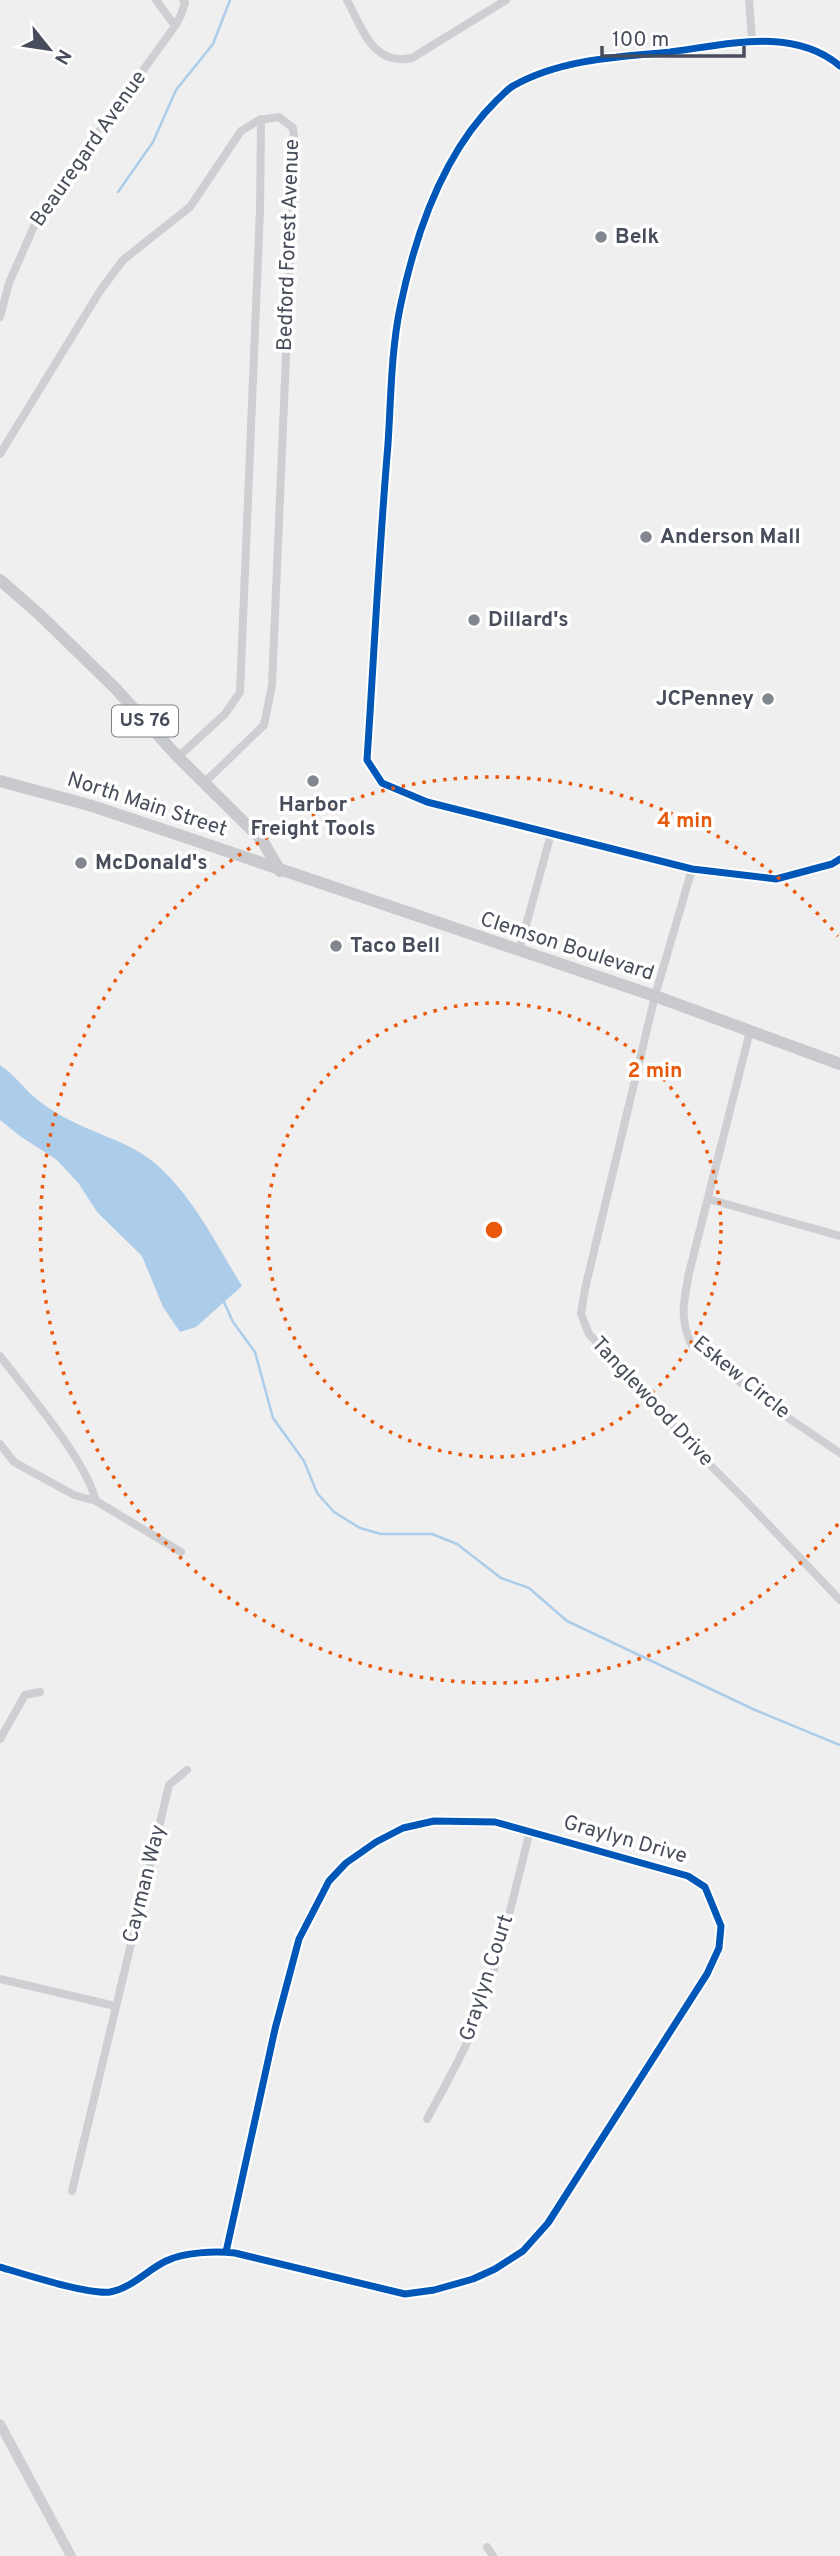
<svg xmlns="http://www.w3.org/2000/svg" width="840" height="2556" font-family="Overpass,sans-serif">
<rect width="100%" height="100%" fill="#f0efef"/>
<path fill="#accde9" d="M0 1065C15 1075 25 1090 39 1101 68 1124 103 1133 134 1149 183 1175 214 1241 242 1286L196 1327 180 1332 163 1307 142 1256 97 1212 79 1184 57 1160 20 1136 0 1120Z"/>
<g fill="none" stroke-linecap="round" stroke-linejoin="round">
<g stroke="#accde9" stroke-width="2.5">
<polyline points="118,192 153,142 176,90 213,44 230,0"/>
<polyline points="224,1302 233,1322 255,1352 273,1418 304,1461 317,1493 334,1512 360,1528 381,1534 432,1534 457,1544 501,1578 529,1588 567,1621 755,1710 840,1745"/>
</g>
<g stroke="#cdcfd2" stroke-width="8">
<polyline points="156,0 175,26"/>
<path d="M347 0C362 27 372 67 412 58L506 0"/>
<polyline points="749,0 752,40"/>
<path d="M840 66C790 24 719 47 661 53 612 57 557 61 513 86 507 89 502 96 497 100 443 153 415 235 400 308 391 352 391 399 388 444 379 550 374 655 367 760L382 783 427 802 692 869 776 879 832 864 840 859"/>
<polyline points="0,317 9,283 35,224 66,177 175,26 181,15 185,3 183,0"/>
<polyline points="0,454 100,291 123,260 190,207 241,131 259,120 279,117 293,128 295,145 272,685 264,725 204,783"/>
<polyline points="178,757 225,714 240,692 260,210 261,119"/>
<polyline points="692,869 655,996 585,1289 581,1314 589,1334 704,1459 744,1499 840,1600"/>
<polyline points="519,951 551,834"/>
<path d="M750 1031 689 1273C684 1301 679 1317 691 1344L778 1411 840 1453"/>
<polyline points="708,1199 840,1236"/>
<path d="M0 1356C28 1393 85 1458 96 1501"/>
<polyline points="0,1444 14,1462 74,1495 96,1501 181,1552"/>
<polyline points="0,1739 25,1695 40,1692"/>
<polyline points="0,1979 115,2006"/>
<path d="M427 2119C445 2086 464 2053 478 2018 500 1958 514 1893 530 1831"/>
<polyline points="72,2191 169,1785 187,1770"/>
<path d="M0 2267C24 2274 88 2295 110 2292 132 2288 147 2270 166 2261 184 2252 215 2251 235 2253L405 2294 434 2290 473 2279 495 2269 523 2251 548 2223 707 1974 719 1948 721 1926 705 1887 688 1876 495 1822 434 1821 403 1828 376 1842 346 1863 329 1881 299 1939 275 2029 226 2252"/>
<polyline points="487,2547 493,2556"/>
</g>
<polyline stroke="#cdcfd2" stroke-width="10" points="0,2424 71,2556"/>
<g stroke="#c8cace" stroke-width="12">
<polyline points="0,580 39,614 115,688 178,757 262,840 280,871"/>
<polyline points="0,781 89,805 185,837 655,996 840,1064"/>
</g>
<defs>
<g id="cycleway">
<path d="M840 66C790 24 719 47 661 53 612 57 557 61 513 86 507 89 502 96 497 100 443 153 415 235 400 308 391 352 391 399 388 444 379 550 374 655 367 760L382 783 427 802 692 869 776 879 832 864 840 859"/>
<path d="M0 2267C24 2274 88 2295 110 2292 132 2288 147 2270 166 2261 184 2252 215 2251 235 2253L405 2294 434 2290 473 2279 495 2269 523 2251 548 2223 707 1974 719 1948 721 1926 705 1887 688 1876 495 1822 434 1821 403 1828 376 1842 346 1863 329 1881 299 1939 275 2029 226 2252"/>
</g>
</defs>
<use href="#cycleway" stroke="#fff" stroke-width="11"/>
<use href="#cycleway" stroke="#0057b8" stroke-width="7"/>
</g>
<g fill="none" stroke="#e8590c" stroke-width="3.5" stroke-dasharray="3.5 7">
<circle cx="494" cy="1230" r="227"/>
<path d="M838 1524A453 453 0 1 1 838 936"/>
</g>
<g fill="#82868e" stroke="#fff" stroke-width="2.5">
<circle cx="601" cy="237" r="7"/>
<circle cx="646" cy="537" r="7"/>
<circle cx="474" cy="620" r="7"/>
<circle cx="768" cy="699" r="7"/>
<circle cx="313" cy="781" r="7"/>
<circle cx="81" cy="863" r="7"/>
<circle cx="336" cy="946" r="7"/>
</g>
<g text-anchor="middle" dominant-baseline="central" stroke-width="7" stroke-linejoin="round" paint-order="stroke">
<rect fill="#fff" stroke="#7e828c" stroke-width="2" x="112" y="705.5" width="66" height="31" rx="5"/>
<g font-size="19" font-weight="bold" fill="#474d5a">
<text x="145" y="721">US 76</text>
</g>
<g font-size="21" fill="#474d5a" stroke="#fff">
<text transform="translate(89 149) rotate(-55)">Beauregard Avenue</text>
<text transform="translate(289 245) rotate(-88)">Bedford Forest Avenue</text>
<text transform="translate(147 805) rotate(18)">North Main Street</text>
<text transform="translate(567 947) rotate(18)">Clemson Boulevard</text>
<text transform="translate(741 1378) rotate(39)">Eskew Circle</text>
<text transform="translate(652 1402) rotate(47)">Tanglewood Drive</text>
<text transform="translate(625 1840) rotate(16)">Graylyn Drive</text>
<text transform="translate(145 1884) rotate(-76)">Cayman Way</text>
<text transform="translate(487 1978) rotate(-72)">Graylyn Court</text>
</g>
<g font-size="21" font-weight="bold" fill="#474d5a" stroke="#fff" text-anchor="start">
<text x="615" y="237">Belk</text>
<text x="660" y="537">Anderson Mall</text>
<text x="488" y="620">Dillard's</text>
<text x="754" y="699" text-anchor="end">JCPenney</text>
<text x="313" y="805" text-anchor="middle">Harbor<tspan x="313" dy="24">Freight Tools</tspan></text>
<text x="95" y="863">McDonald's</text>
<text x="350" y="946">Taco Bell</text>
</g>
</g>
<circle cx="494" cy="1230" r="10" fill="#e8590c" stroke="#fff" stroke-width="3.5"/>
<g font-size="21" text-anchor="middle" font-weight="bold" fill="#e8590c" stroke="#fff" stroke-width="7" stroke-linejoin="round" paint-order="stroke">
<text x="685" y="827">4 min</text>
<text x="655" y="1077">2 min</text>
</g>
<g transform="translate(49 49) rotate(120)" stroke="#ffffff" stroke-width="5" paint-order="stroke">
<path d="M0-5L12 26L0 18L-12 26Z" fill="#474d5a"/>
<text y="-10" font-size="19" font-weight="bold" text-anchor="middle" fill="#474d5a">N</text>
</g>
<path d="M602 46v10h142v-10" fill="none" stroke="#474d5a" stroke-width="3.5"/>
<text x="612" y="46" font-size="21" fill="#474d5a" stroke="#ffffff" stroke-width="5" paint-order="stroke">100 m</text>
</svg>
